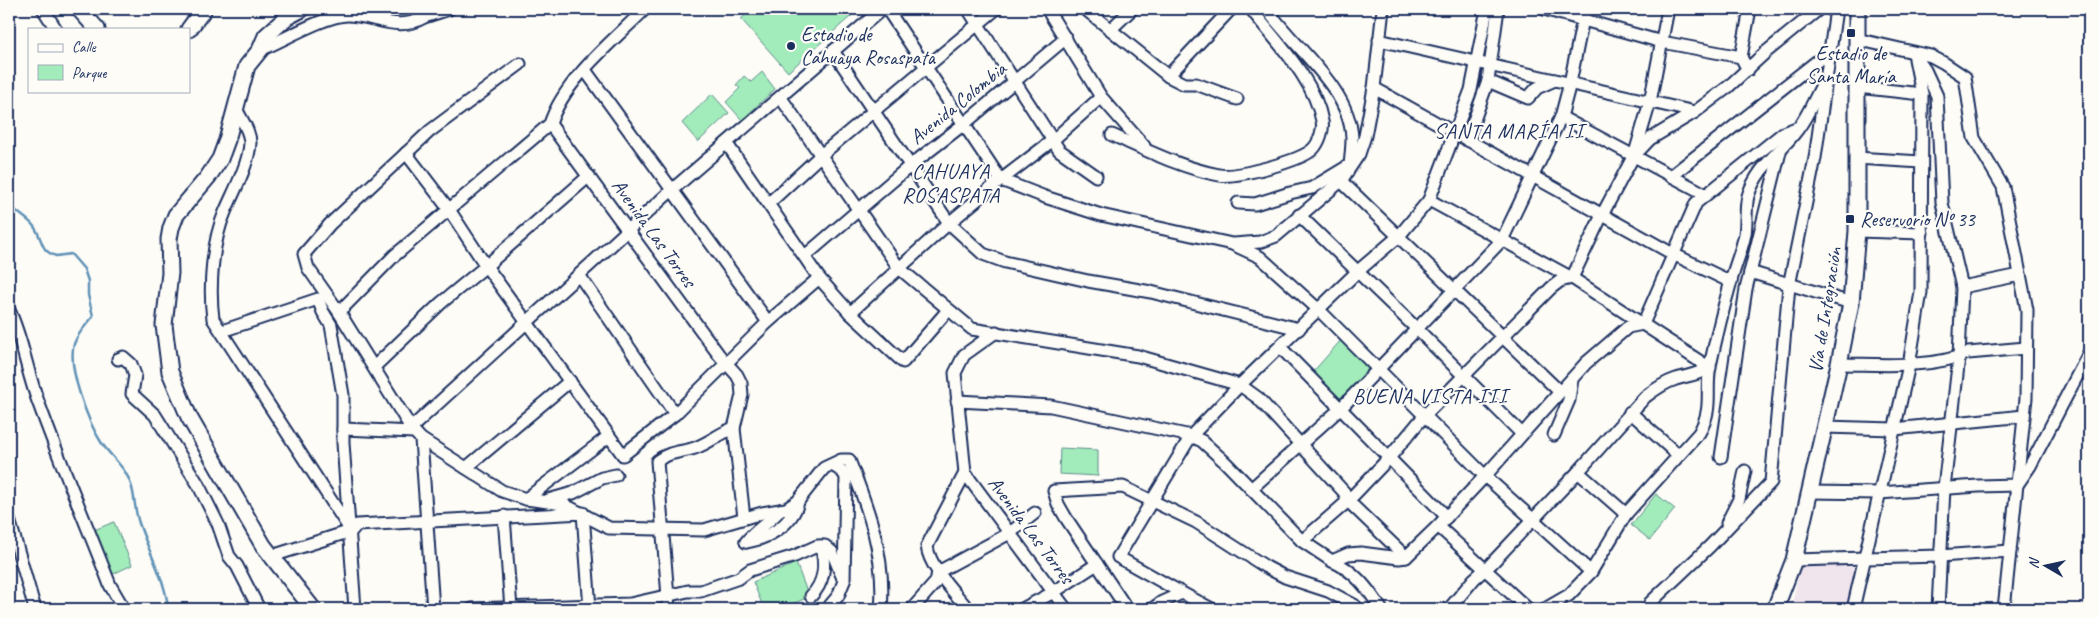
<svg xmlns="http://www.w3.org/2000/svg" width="2098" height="618" font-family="Caveat,sans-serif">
<rect width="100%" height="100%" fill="#fdfcf7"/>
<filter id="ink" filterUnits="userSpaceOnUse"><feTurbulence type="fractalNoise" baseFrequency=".02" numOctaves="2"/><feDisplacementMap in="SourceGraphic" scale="10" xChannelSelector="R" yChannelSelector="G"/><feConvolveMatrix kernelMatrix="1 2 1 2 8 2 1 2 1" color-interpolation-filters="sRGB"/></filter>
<g filter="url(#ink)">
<polygon fill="#f0e4ed" points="1801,564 1856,567 1848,609 1791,609"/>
<g fill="#a2ebba" stroke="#5e8d8c">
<polygon points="752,9 859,9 788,72 741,19"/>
<polygon points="762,72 775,89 742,120 726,102 740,88 736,85 744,76 751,82"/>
<polygon points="712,94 729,113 698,142 682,123"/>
<polygon points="1341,340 1369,368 1340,401 1312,373"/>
<polygon points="1060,448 1098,450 1098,476 1059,474"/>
<polygon points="1656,494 1675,509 1650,540 1631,525"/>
<polygon points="114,522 132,565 113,574 94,530"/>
<polygon points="796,563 809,597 780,609 764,609 753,582"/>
</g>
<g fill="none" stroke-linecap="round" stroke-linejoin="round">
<path stroke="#6192b6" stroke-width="2.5" d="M9 202C15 214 28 217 35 228 44 241 39 250 56 256L71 254 84 269 88 281V295L93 316C87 325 78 332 74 344 67 367 88 422 101 442 108 453 118 461 125 472 136 488 133 506 139 523 148 551 166 580 168 609"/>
<defs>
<g id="street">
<polyline points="43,9 56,29"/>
<polyline points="887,9 1001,180 1045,197 1101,215 1232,244 1260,257 1319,310 1485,476 1591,572"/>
<polyline points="968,9 1059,150 1096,176"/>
<polyline points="1047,9 1101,97 1144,146"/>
<polyline points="1085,9 1168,76 1184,84 1196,84 1237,99"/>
<polyline points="1544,9 1662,42 1741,57 1748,70"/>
<polyline points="424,17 449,9"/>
<polyline points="1111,29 1132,9"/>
<polyline points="1856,39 1931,56 1944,63 1965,77 1974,138 2003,187 2027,310 2026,398 2004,609"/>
<polyline points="1379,40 1695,112"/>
<path d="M260 50C282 41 327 14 349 15 376 16 399 33 424 17L423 9"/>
<polyline points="833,51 949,223 983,254 1005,262 1088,281 1151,292 1299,329"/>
<polyline points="1913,53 1925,70 1937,96 1942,203 1962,287 1959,357 1944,488 1938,609"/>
<polyline points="1741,57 1750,9"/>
<path d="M520 64 430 131 330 224 304 254 308 268 339 312 411 428 421 439 502 491 526 499 563 504 609 528 704 530 762 513 786 509 798 501 824 468 841 460H849C868 508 886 556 881 609"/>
<polyline points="585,70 768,322"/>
<polyline points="1168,76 1231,9"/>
<polyline points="1488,81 1528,98 1537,88 1555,80"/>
<polyline points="1857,87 1922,94"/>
<polyline points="1374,88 1673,254 1731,282"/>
<polyline points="781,98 899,268 972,329 1138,356 1240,385 1258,398 1344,492 1348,501 1406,557"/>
<path d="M236 108C241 120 250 130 250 143 249 164 233 193 225 212 212 242 209 287 213 319L351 531"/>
<polyline points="1561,117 1705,194"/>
<polyline points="550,124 719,355 737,375 741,383 742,395 734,428 744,518"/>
<path d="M1112 135C1146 150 1182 168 1219 175 1236 178 1301 161 1313 149 1319 143 1324 129 1322 121 1314 78 1276 42 1251 9"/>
<polyline points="1467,140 1488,81 1498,9"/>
<polyline points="727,144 819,278 850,313 903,362 948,310"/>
<polyline points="406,153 448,208 486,266 623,455 675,414 768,322 819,278"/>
<polyline points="1635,153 1650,102 1668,9"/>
<polyline points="1856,158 1921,162"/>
<polyline points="1671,176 1830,51"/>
<polyline points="1341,181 1560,392"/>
<path d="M1429 200 1572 278 1710 368C1696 375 1690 375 1676 379 1664 383 1654 390 1645 397L1578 472 1491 564 1474 579 1449 609"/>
<polyline points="769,203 821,155 996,9"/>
<path d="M1238 203 1255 204 1290 193 1312 188 1350 165C1351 156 1352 147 1352 138 1350 88 1294 48 1267 9"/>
<polyline points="1299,215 1417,329 1522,434"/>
<polyline points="1857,231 1922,233"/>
<polyline points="1234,244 1260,242 1276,236 1341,181 1359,154 1365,136 1374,88 1383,9"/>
<polyline points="805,256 911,165 964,124 1066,38"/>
<polyline points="1750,272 1851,303"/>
<polyline points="579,275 675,414"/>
<polyline points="1962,287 2020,275"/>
<path d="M9 310C23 340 27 373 39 404 61 465 87 525 110 585L124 609"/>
<path d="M339 312 394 256 550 124C564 80 613 41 645 9"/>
<polyline points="850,313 949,223 1001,180 1053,140 1101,97"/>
<polyline points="222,331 318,299 323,312 331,325 343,395 343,443 355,609"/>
<polyline points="1280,347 1447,517"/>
<polyline points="118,359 123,357 131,364 135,375 132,394 155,415 198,484 218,524 229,556 237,566 259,609"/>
<path d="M1839 364C1878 364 1932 369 1968 353L2026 348"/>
<polyline points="374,367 441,303 486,266 589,176"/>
<polyline points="957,401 1051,406 1191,436 1202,441 1226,463 1302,541 1332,561"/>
<polyline points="1630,412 1678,455"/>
<polyline points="1824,427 1894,429 2024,416"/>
<polyline points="411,428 673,189 882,9"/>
<polyline points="343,429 414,432"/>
<polyline points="1554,435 1569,400 1572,379"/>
<polyline points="421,439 433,609"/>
<polyline points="1721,457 1746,289 1780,152"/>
<polyline points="466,468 570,381"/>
<polyline points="1578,472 1626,514"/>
<polyline points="965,473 1066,609"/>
<polyline points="1251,489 1341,408 1502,240 1561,117 1570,83 1585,9"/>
<polyline points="1809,492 1879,493 1978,486 2017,485 2030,466 2089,353"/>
<polyline points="526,499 609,436"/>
<polyline points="548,500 573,493 602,478 616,475"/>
<polyline points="504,516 511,609"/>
<polyline points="9,519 35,609"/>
<polyline points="1727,523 1739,499 1745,471"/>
<polyline points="1438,526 1528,609"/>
<polyline points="1302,541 1348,501 1389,458 1424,416 1551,288 1560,281 1572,278 1602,215 1633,157 1650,139 1695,112 1728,87 1766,52 1819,9"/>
<path d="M746 542C767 539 792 525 798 502"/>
<path d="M746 542C755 530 770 522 780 510"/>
<polyline points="272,556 351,531 357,525 583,513 590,609"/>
<polyline points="1794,560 1940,556 2010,551"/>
<polyline points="1182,593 1118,557 1191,436 1240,385 1358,271 1399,236 1429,200 1471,90 1487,9"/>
<path d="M811 596C825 582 826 565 821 546"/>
<polyline points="472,609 630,604 688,591 701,591 739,578 750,570 795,556 817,546 825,546 832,552 844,581"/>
<path d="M669 609 657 461C670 451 680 453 695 448 709 443 720 433 734 428"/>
<polyline points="827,609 838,596 844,581 846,477 842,471 832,465"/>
<polyline points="912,609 936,582 938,572 1010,533 1035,513"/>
<path d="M968 609C955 593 929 567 927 546L965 473 955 373 964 355 996 332"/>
<polyline points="1022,609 1054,592 1097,564"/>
<polyline points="1127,609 1066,518 1058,504 1054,491 1123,487 1196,522 1266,567 1285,577 1328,591 1354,605 1358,609"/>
<polyline points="1152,609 1162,602 1182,593 1212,609"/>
<path d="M1381 609C1369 590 1354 570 1332 561L1348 554 1361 553 1399 558 1406 557 1438 526 1485 476 1586 363 1628 327 1643 324 1696 203 1783 133 1799 127"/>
<path d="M1545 609 1569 595 1591 572 1626 514 1699 433C1714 407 1705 392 1710 366 1716 338 1723 309 1731 281 1735 265 1742 250 1745 234 1747 221 1745 208 1748 196 1757 167 1780 153 1797 130 1808 116 1815 98 1823 83"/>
<polyline points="1647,609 1650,603 1710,546 1771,482 1789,286 1815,158 1836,9"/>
<polyline points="1853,609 1909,365 1921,292 1922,94 1915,59"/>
</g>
<g id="secondary">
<polyline points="79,9 97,29"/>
<polyline points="302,9 287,17 266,36 260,50 247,66 227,140 220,159 208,177 176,215 171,228 169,239 170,273 164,325 170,372 189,417 263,545 313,609"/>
<polyline points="189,29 204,9"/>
<polyline points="1775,609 1794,560 1839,364 1851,303 1857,231 1857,9"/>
</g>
</defs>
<use href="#street" stroke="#1b2f5e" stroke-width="15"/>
<use href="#secondary" stroke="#1b2f5e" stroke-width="19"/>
<use href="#street" stroke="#fdfcf7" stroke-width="11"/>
<use href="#secondary" stroke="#fdfcf7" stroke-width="15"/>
</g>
</g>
<g fill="#1b2f5e" stroke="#fdfcf7" stroke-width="2">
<rect x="1846" y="28" width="10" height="10" rx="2.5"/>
<circle cx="791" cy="46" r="5"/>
<rect x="1845" y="214" width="10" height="10" rx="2.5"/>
</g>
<g text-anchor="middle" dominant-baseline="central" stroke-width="4.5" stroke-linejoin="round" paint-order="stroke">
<g font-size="20" fill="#1b2f5e" stroke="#fdfcf7" text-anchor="start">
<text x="801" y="34">Estadio de<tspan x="801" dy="23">Cahuaya Rosaspata</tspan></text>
<text x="1851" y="53" text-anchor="middle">Estadio de<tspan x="1851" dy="23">Santa María</tspan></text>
<text x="1860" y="219">Reservorio Nº 33</text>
</g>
<g font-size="20" fill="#1b2f5e" stroke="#fdfcf7">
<text transform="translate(958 103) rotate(-39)">Avenida Colombia</text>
<text transform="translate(654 233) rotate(54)">Avenida Las Torres</text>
<text transform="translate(1825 310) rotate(-81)">Vía de Integración</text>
<text transform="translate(1031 530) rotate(53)">Avenida Las Torres</text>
</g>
<g font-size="21" letter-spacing="1" fill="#1b2f5e" stroke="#fdfcf7">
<text x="1509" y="131">SANTA MARÍA II</text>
<text x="951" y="171">CAHUAYA<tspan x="951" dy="24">ROSASPATA</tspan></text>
<text x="1430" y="396">BUENA VISTA III</text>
</g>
</g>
<rect width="2098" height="618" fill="none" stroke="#fdfcf7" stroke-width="30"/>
<rect x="15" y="15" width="2068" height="588" fill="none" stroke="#1b2f5e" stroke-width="2" filter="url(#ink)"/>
<rect x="28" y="28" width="162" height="65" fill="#fdfcf7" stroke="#a3aaba"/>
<rect x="38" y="44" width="25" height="8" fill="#fdfcf7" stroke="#a3aaba"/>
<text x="72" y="52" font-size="15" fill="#1b2f5e">Calle</text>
<rect x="38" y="65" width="25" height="15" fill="#a2ebba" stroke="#a3aaba"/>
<text x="72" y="78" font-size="15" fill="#1b2f5e">Parque</text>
<g transform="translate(2046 566) rotate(279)" stroke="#fdfcf7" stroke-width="4" paint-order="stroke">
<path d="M0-4L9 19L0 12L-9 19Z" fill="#1b2f5e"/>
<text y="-8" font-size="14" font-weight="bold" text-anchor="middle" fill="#1b2f5e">N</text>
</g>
</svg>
